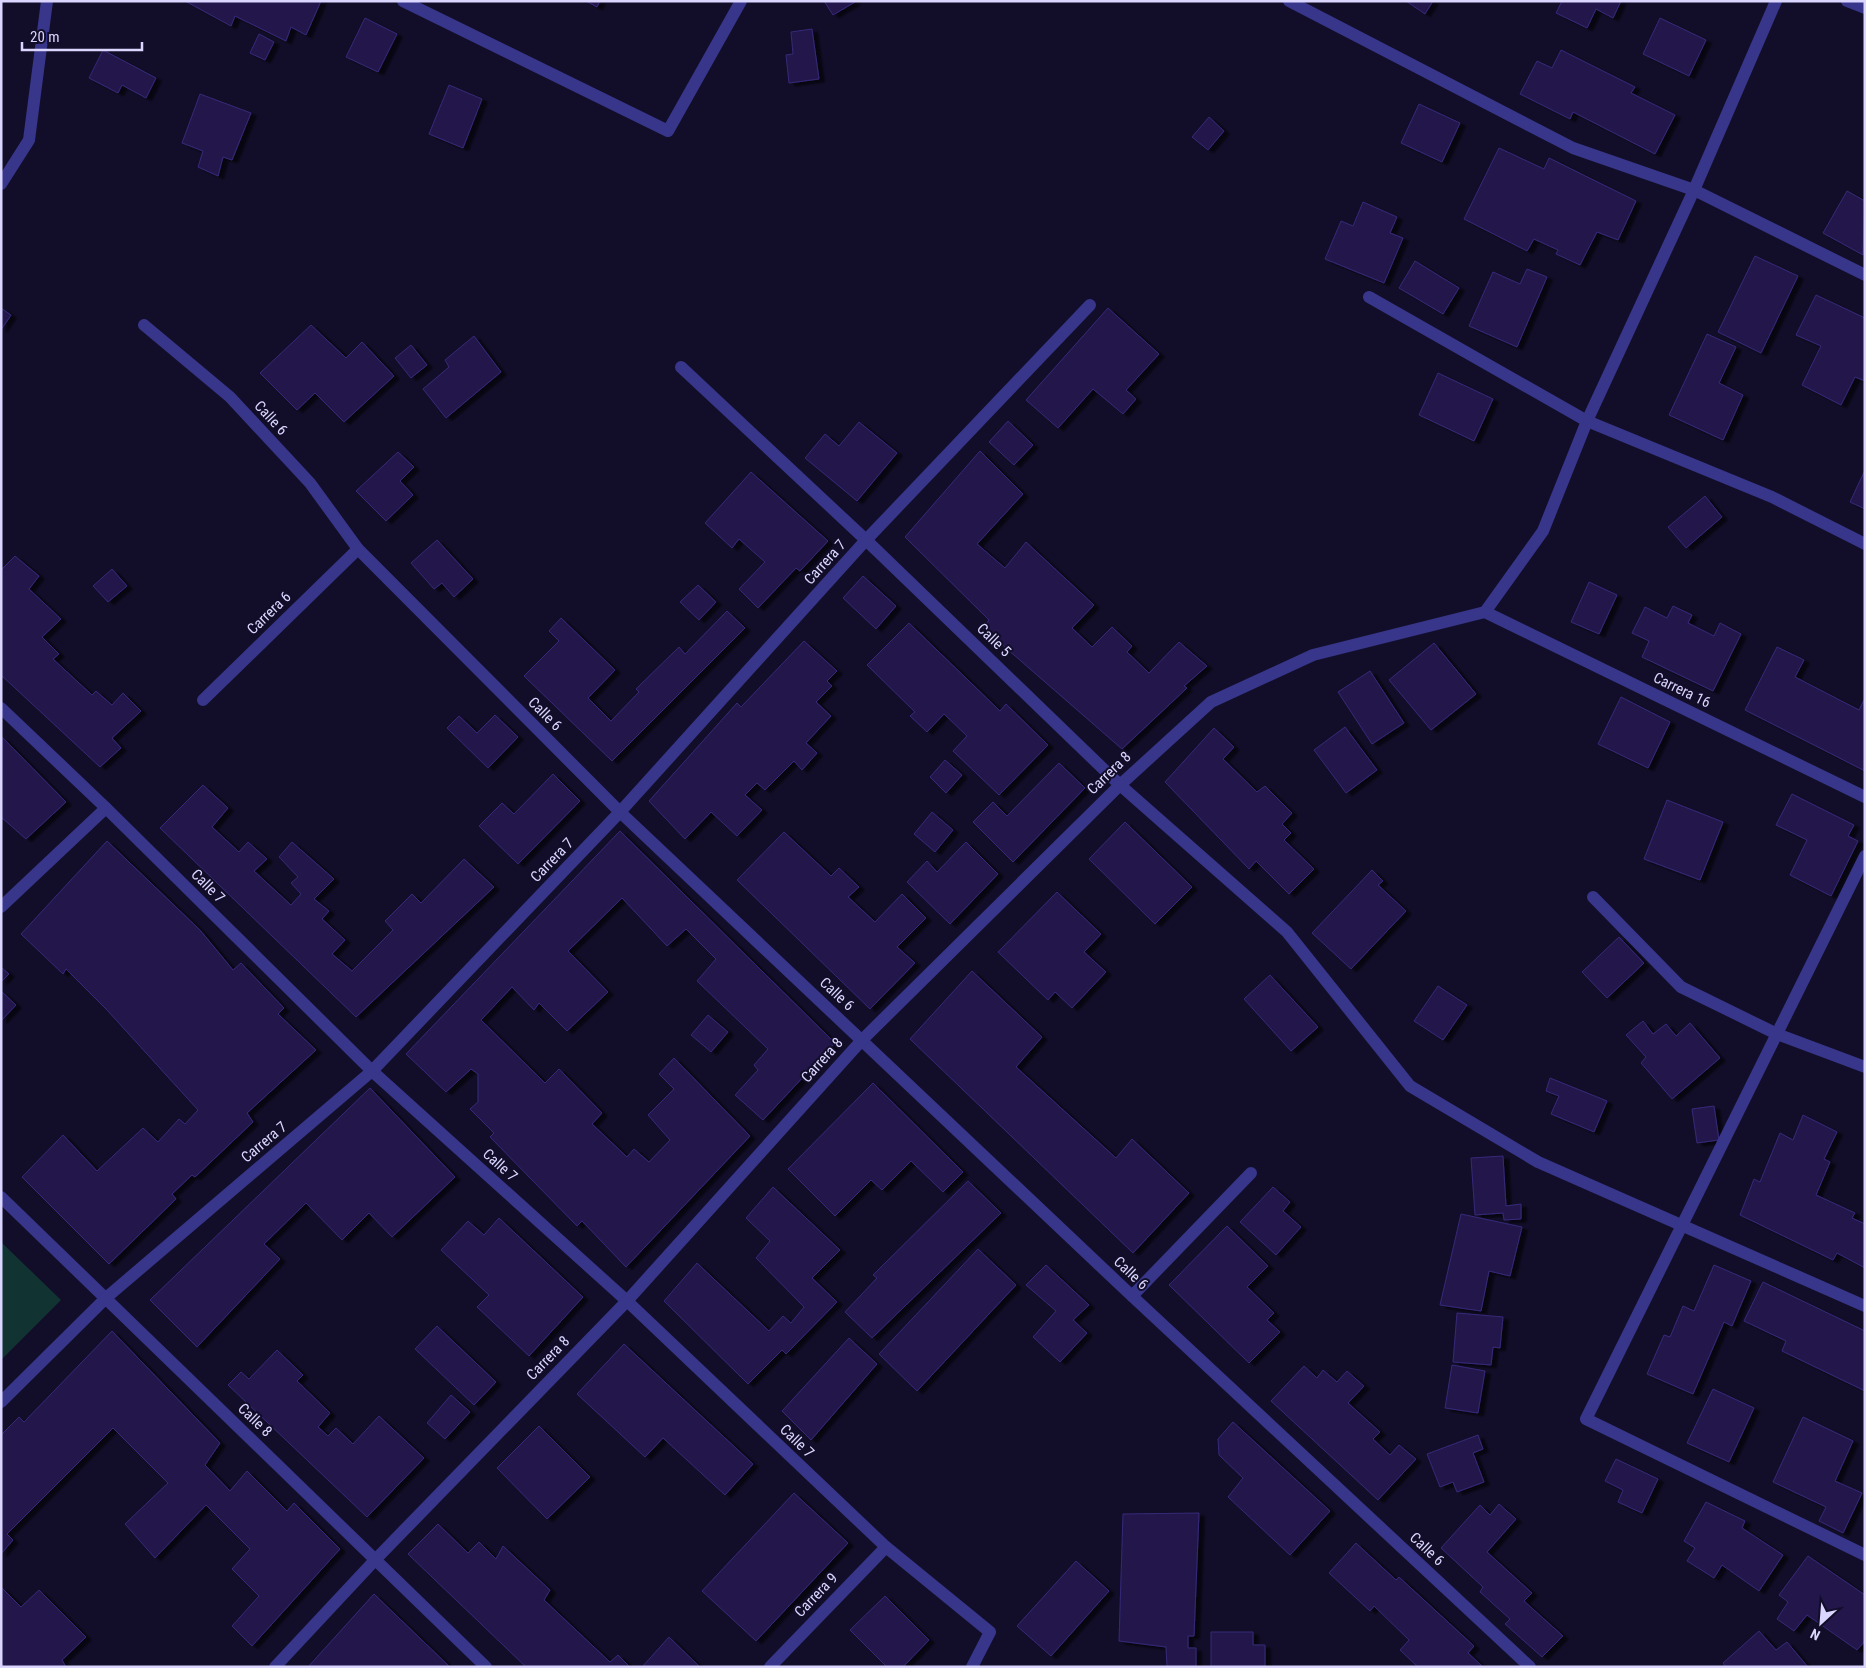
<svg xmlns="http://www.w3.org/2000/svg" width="1866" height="1668" font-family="'Roboto Condensed',sans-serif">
<defs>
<filter id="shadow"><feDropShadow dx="5.5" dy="3" stdDeviation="1" flood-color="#0009"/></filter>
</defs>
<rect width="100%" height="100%" fill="#120e29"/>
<polygon fill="#113331" points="1,1242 61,1300 1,1360"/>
<g fill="#22194b" stroke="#372979" filter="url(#shadow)">
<polygon points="185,1 321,1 306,35 291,27 286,41 235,16 231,26"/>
<polygon points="586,1 600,1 597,7"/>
<polygon points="824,1 855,1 855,2 833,15"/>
<polygon points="1406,1 1433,1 1425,14"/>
<polygon points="1562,1 1621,1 1613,18 1596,9 1587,28 1556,13"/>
<polygon points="365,18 397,34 378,72 346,57"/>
<polygon points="1660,18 1706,40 1689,76 1643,54"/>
<polygon points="812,29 819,79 789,83 786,55 793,54 791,32"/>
<polygon points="259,34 274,42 265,60 250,53"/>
<polygon points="103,50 156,78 146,98 122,85 118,93 89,78"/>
<polygon points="1561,50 1635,87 1631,93 1675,115 1655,154 1573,112 1570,119 1520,94 1537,61 1552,68"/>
<polygon points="449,85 482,99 463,148 429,134"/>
<polygon points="200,94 251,113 232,160 223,157 218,176 198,167 203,151 182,143"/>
<polygon points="1419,104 1460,123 1442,162 1401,143"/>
<polygon points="1209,117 1224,131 1208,150 1192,137"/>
<polygon points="1499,148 1544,169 1549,158 1636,201 1618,240 1597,232 1580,265 1556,254 1558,250 1534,239 1527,251 1464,219"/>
<polygon points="1847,191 1865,201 1863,255 1823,233"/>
<polygon points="1363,202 1397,217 1390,233 1403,238 1384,283 1325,259 1341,221 1353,226"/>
<polygon points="1755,256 1798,276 1761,353 1718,332"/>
<polygon points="1415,261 1459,288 1443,314 1399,288"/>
<polygon points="1527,269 1547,277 1517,347 1469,326 1493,272 1520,284"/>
<polygon points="1816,295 1865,318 1865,381 1855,377 1841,405 1802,385 1821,346 1796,335"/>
<polygon points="1,308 11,315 1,330"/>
<polygon points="1108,308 1159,354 1126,390 1136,399 1123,414 1093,389 1058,428 1026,400"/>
<polygon points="311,325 346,358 362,342 394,376 344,422 315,393 297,410 260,373"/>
<polygon points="1707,334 1736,347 1719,383 1743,395 1723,440 1669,415"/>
<polygon points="474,336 501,372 446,418 423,389 449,367 445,360"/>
<polygon points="411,345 427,365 411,378 395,358"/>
<polygon points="1438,373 1493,399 1474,441 1419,415"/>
<polygon points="1008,421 1033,445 1014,465 989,442"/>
<polygon points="859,422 897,453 857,501 805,458 825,434 839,446"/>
<polygon points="980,451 1023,494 977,544 1005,568 1026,542 1094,605 1072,628 1092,647 1112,627 1132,646 1127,652 1149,673 1179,642 1207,666 1184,686 1187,688 1122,749 983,628 989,620 905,537"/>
<polygon points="398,452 414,467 400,481 413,495 386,521 356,491"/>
<polygon points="1865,470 1865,509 1850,502"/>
<polygon points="751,472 828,541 800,571 796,568 758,608 739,589 765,562 739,539 732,548 705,523"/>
<polygon points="1705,496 1722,517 1686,548 1668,527"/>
<polygon points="437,540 473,579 454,597 442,583 434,589 411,563"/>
<polygon points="15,556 39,576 29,589 61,619 42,637 59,654 53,659 92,695 96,691 112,705 123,693 141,711 112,738 121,748 100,767 1,675 1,570"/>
<polygon points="112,569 127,586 108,602 93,586"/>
<polygon points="863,576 896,606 876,629 843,598"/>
<polygon points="1589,582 1617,595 1599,634 1571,622"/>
<polygon points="698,585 716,602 699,620 680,602"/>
<polygon points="1673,606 1692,615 1688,623 1714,636 1720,623 1741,634 1713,691 1642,657 1649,641 1632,633 1645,607 1667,618"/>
<polygon points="727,611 745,628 612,761 524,676 559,641 549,631 561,618 615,670 588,698 611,721 639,692 636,689 679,647 685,654"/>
<polygon points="909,623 1000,711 1006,704 1048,745 999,795 953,751 967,736 944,714 927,732 910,716 915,712 867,665"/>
<polygon points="804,641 837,671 827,681 832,686 816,702 831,716 806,743 817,753 802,770 794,761 765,790 757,783 745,795 762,810 737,836 711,812 685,839 649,801 737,703 741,707"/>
<polygon points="1434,643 1476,694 1431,730 1389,680"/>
<polygon points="1777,647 1804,660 1795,677 1859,710 1865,698 1865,771 1745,710"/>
<polygon points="1370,671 1404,723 1372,744 1338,692"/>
<polygon points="1621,697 1670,722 1648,768 1598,744"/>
<polygon points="495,715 518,737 488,768 447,728 459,716 477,733"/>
<polygon points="1345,727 1377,770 1346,793 1314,750"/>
<polygon points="1214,728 1234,747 1223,759 1257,792 1265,786 1292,813 1282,824 1291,833 1284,840 1314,869 1289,894 1256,861 1249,869 1165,782"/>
<polygon points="2,737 66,802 26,839 1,817"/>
<polygon points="945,760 962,775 946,793 930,777"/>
<polygon points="1059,763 1085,788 1013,862 973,822 993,802 1007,816"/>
<polygon points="553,774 580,801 518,864 479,826 502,803 514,814"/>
<polygon points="203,785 228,808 212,827 239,852 248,842 267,859 254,871 291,905 301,894 291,883 298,877 279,857 292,842 334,879 314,899 329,911 322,919 345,940 332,954 352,971 393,930 385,921 412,894 421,903 464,859 494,887 356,1017 160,828"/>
<polygon points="1792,794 1854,825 1848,836 1858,841 1831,896 1790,875 1807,840 1776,825"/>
<polygon points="1667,800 1723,822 1700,880 1644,859"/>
<polygon points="932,812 953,830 935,852 914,834"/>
<polygon points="1125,822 1192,887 1155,924 1089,859"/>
<polygon points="620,831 835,1043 763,1120 735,1095 758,1070 754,1065 768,1049 697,981 716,959 686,929 667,946 622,898 568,951 608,992 567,1031 539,1003 534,1010 512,987 481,1020 545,1083 559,1069 602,1113 592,1124 627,1157 634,1149 649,1162 670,1140 648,1115 674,1089 659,1074 674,1058 750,1136 626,1267 582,1221 577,1226 490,1137 494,1133 470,1109 478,1102 478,1074 471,1069 446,1092 406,1054"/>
<polygon points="784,832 831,876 839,868 859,887 848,897 875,922 902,894 926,918 897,947 915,963 870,1009 737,880"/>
<polygon points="107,841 200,930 233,970 241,963 284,1008 278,1014 316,1050 247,1113 253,1122 195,1177 192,1175 172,1194 176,1199 109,1264 22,1177 63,1135 97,1171 143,1128 158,1142 179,1119 185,1124 198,1110 107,1010 66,969 63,974 21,934"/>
<polygon points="966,842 998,874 950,924 907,882 927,861 937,872"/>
<polygon points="1372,870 1383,881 1378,885 1406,911 1351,969 1312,933"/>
<polygon points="1057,892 1101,934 1084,952 1106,972 1072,1008 1055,992 1048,1000 998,952"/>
<polygon points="1619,937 1644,963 1607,998 1582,972"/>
<polygon points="1,967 9,974 1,982"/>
<polygon points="972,971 1042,1037 1016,1067 1116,1158 1132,1139 1189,1193 1133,1253 910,1039"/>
<polygon points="1270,975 1318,1027 1291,1051 1244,999"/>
<polygon points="1438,986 1467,1005 1443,1040 1414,1021"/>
<polygon points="1,991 16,1005 1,1021"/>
<polygon points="708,1015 728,1032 711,1052 691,1035"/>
<polygon points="1643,1021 1653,1034 1666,1024 1676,1036 1690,1023 1720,1058 1672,1099 1641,1063 1646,1057 1626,1035"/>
<polygon points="1550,1078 1607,1101 1594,1132 1551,1114 1559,1096 1546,1091"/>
<polygon points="873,1083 963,1172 943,1192 911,1161 882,1190 871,1180 835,1216 788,1169"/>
<polygon points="370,1088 455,1177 392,1237 369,1213 342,1240 306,1203 264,1244 280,1259 197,1347 150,1300"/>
<polygon points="1714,1106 1719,1140 1697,1143 1692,1109"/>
<polygon points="1803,1115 1837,1132 1824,1159 1830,1162 1816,1195 1855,1213 1852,1218 1865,1224 1865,1268 1837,1253 1833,1260 1740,1215 1754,1179 1760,1182 1780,1133 1793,1140"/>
<polygon points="1503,1156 1506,1206 1521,1204 1521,1219 1504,1220 1503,1213 1475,1215 1471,1158"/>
<polygon points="968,1181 1001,1213 872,1338 845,1312 877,1278 873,1275"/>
<polygon points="773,1187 840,1250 812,1278 837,1302 786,1354 782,1350 748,1384 664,1301 697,1263 769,1331 783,1316 791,1323 804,1307 756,1258 770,1241 746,1218"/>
<polygon points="1273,1187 1290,1202 1283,1211 1301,1227 1276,1255 1240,1222"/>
<polygon points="1461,1214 1522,1227 1510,1276 1489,1271 1481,1311 1440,1305"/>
<polygon points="499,1218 583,1297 529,1356 477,1307 489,1295 441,1250 468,1221 484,1235"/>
<polygon points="1227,1226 1268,1266 1247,1287 1274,1313 1267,1320 1280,1332 1249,1363 1169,1285"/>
<polygon points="978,1249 1016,1285 917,1391 879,1354"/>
<polygon points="1046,1265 1089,1305 1073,1320 1087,1333 1060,1362 1033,1337 1056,1311 1026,1285"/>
<polygon points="1714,1265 1751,1281 1732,1326 1724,1322 1693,1394 1647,1374 1664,1335 1670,1337 1683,1306 1694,1311"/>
<polygon points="1763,1282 1865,1331 1865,1391 1782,1351 1786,1341 1744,1321"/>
<polygon points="1457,1313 1503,1317 1500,1348 1493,1347 1491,1365 1453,1362"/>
<polygon points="437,1326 496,1382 474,1405 415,1349"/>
<polygon points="112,1331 220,1443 205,1465 230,1491 247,1471 287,1511 294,1503 340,1549 252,1646 232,1626 259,1596 232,1569 250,1549 206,1505 155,1558 125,1524 168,1483 113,1428 7,1534 13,1540 1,1554 1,1435 19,1417 24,1422"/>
<polygon points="849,1338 877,1364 811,1440 782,1411"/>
<polygon points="624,1344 753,1464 725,1495 663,1438 645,1457 577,1394"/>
<polygon points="277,1350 303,1375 297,1381 330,1413 318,1427 328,1436 336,1428 353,1444 379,1416 424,1458 367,1517 228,1385 241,1372 249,1379"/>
<polygon points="1452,1365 1485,1371 1478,1413 1445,1408"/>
<polygon points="1304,1366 1317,1378 1323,1370 1337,1382 1347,1371 1364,1386 1348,1403 1380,1432 1373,1439 1390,1455 1399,1445 1416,1459 1378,1500 1271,1401"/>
<polygon points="1713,1389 1754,1408 1729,1462 1687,1443"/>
<polygon points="451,1395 470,1412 445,1439 427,1423"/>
<polygon points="1803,1417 1853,1441 1835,1481 1862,1493 1843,1533 1819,1521 1826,1507 1773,1482"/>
<polygon points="1233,1422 1330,1511 1290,1555 1228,1497 1243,1478 1219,1455 1218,1439"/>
<polygon points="539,1426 590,1477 547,1519 497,1468"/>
<polygon points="1478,1435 1483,1449 1473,1453 1484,1482 1457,1492 1453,1482 1440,1487 1427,1454"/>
<polygon points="1616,1459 1658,1479 1642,1513 1618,1502 1623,1490 1605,1481"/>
<polygon points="794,1493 848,1543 756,1641 702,1591"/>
<polygon points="1706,1502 1745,1521 1742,1528 1783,1555 1759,1591 1722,1565 1714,1578 1687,1561 1695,1548 1684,1541"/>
<polygon points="1499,1504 1516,1519 1487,1552 1532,1593 1524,1601 1563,1636 1542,1657 1505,1624 1510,1619 1480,1592 1483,1587 1441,1548 1480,1505 1490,1515"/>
<polygon points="1199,1513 1194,1636 1188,1636 1188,1648 1196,1648 1196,1667 1167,1667 1166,1647 1119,1641 1123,1514"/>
<polygon points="438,1524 468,1553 479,1542 496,1559 503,1546 550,1590 544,1600 610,1662 618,1655 630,1667 526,1667 408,1554"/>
<polygon points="1356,1543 1396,1580 1399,1577 1474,1646 1468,1653 1483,1667 1418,1667 1400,1650 1409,1640 1374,1606 1370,1611 1329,1573"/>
<polygon points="1808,1556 1865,1595 1865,1641 1857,1650 1807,1615 1794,1631 1777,1619 1788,1602 1779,1595"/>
<polygon points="1076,1561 1109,1591 1051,1656 1017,1626"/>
<polygon points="1,1587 21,1607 39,1590 86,1637 62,1660 66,1667 5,1667 1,1663"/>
<polygon points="374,1594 450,1667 308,1667"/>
<polygon points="885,1596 929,1640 903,1667 887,1667 850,1630"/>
<polygon points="1759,1631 1776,1650 1787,1642 1808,1667 1726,1667 1723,1663"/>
<polygon points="1211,1632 1253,1632 1253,1645 1265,1645 1265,1667 1211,1667"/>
<polygon points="669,1637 700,1667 642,1667"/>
</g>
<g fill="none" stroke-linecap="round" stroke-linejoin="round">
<g stroke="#37368b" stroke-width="12">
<polyline points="403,1 668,131 741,1"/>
<polyline points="1289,1 1573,148 1694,190 1865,275"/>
<polyline points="1847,1 1865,8"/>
<polyline points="1,184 29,140 47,1"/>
<polyline points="1369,297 1587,421 1772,497 1865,544"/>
<polyline points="144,325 230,397 310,483 358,549 620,812 1132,1296 1530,1667"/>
<polyline points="681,367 866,540 1120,785 1287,932 1410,1086 1538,1162 1865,1306"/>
<polyline points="1485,612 1543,531 1587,421 1694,190 1776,1"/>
<polyline points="1485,612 1865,797"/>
<polyline points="203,700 358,549"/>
<polyline points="1,708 106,808 372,1071 627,1301 886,1547 990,1632 972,1667"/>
<polyline points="1865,856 1586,1419 1865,1555"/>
<polyline points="1593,897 1681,987 1777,1034 1865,1067"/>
<polyline points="1,907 106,808"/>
<polyline points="1,1197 486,1667"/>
<polyline points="1132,1296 1251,1173"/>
<polyline points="1,1402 107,1297 372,1071 620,812 866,540 1090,305"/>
<polyline points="275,1667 375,1560 627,1301 862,1040 1120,785 1211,702 1313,655 1485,612"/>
<polyline points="770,1667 886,1547"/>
</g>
</g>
<g text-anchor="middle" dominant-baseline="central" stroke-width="4" stroke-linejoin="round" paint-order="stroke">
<g font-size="15" fill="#dad6ff" stroke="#120e29">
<text transform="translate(271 418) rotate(47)">Calle 6</text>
<text transform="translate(825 562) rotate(-48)">Carrera 7</text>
<text transform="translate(269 613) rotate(-44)">Carrera 6</text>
<text transform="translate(994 640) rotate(44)">Calle 5</text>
<text transform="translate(1682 690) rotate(26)">Carrera 16</text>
<text transform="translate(545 714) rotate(45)">Calle 6</text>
<text transform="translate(1109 773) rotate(-44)">Carrera 8</text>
<text transform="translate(552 860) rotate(-46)">Carrera 7</text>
<text transform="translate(208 886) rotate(45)">Calle 7</text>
<text transform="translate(837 994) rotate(43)">Calle 6</text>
<text transform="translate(822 1060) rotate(-48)">Carrera 8</text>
<text transform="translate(264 1142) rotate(-40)">Carrera 7</text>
<text transform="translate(500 1165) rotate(42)">Calle 7</text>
<text transform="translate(1131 1273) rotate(43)">Calle 6</text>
<text transform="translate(548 1358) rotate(-46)">Carrera 8</text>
<text transform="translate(255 1420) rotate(44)">Calle 8</text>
<text transform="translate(797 1441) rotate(44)">Calle 7</text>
<text transform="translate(1427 1549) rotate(43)">Calle 6</text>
<text transform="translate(816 1595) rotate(-46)">Carrera 9</text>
</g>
</g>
<rect width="1866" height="1668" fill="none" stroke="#dad6ff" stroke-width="5"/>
<g transform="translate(1821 1623) rotate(206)" stroke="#120e29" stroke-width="4" paint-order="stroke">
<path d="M0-4L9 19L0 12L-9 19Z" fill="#dad6ff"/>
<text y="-8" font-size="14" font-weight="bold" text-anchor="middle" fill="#dad6ff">N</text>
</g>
<path d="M22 42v8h120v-8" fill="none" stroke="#dad6ff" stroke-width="2.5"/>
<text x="30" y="42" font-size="15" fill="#dad6ff" stroke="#120e29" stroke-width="4" paint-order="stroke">20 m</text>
</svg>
